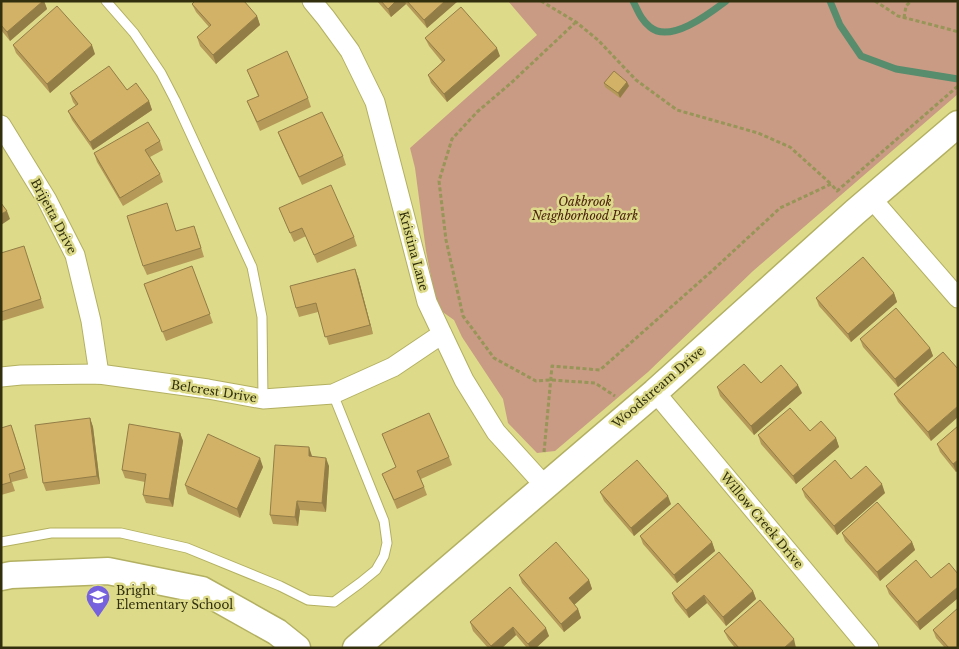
<svg xmlns="http://www.w3.org/2000/svg" width="959" height="649" font-family="'Libre Baskerville',serif">
<rect width="100%" height="100%" fill="#dddb8a"/>
<polygon fill="#c99b84" points="508,1 958,1 958,94 753,271 648,372 555,451 537,453 508,423 503,399 462,337 454,320 437,308 426,251 415,168 410,148 537,35"/>
<g fill="none" stroke-linecap="round" stroke-linejoin="round">
<g stroke="#578c6d" stroke-width="7">
<path d="M633 1C638 11 641 20 650 27 670 44 709 14 726 1"/>
<polyline points="830,1 840,25 861,56 896,69 958,79"/>
</g>
<defs>
<g id="lane">
<polyline points="106,1 134,33 161,73 175,100 252,267 262,317 263,399"/>
<polyline points="1,542 51,533 121,533 187,548 280,586 308,600 334,602 360,583 376,570 384,556 387,543 384,521 333,394"/>
</g>
<g id="street">
<polyline points="312,1 326,18 350,51 375,102 427,302 464,380 496,432 545,486"/>
<polyline points="1,125 47,200 75,255 91,321 99,374"/>
<polyline points="871,198 958,298"/>
<polyline points="1,377 21,375 99,374 208,389 263,399 333,394 393,367 442,334"/>
<polyline points="655,392 869,648"/>
</g>
<g id="secondary">
<polyline points="1,577 11,575 108,571 202,590 277,632 297,648"/>
<polyline points="356,648 655,392 855,212 958,124"/>
</g>
</defs>
<use href="#lane" stroke="#b3b061" stroke-width="11"/>
<use href="#street" stroke="#b3b061" stroke-width="21"/>
<use href="#secondary" stroke="#b3b061" stroke-width="29"/>
<g stroke="#979557" stroke-width="3" stroke-dasharray="4 2.5" stroke-linecap="butt">
<polyline points="541,1 576,22 598,40 636,80 677,110 758,133 790,147 831,184"/>
<polyline points="875,1 898,16 952,30 958,32"/>
<polyline points="904,18 906,6 911,1"/>
<polyline points="576,22 511,83 477,112 452,139 439,181 446,240 463,316 494,358 536,381 551,380 595,383 615,396"/>
<polyline points="544,452 552,366 600,370 713,270 780,208 831,184 837,191 958,86"/>
</g>
<use href="#lane" stroke="#fff" stroke-width="9"/>
<use href="#street" stroke="#fff" stroke-width="19"/>
<use href="#secondary" stroke="#fff" stroke-width="26"/>
</g>
<g fill="#b59958">
<polygon points="1,1 44,1 47,9 10,41 1,30"/>
<polygon points="377,1 458,1 427,28 406,4 391,17"/>
<polygon points="192,4 257,16 260,25 216,64 200,46 197,37 209,27 196,12"/>
<polygon points="425,38 500,56 447,102 431,83 428,75 442,62 429,46"/>
<polygon points="13,45 95,54 50,93 16,53"/>
<polygon points="247,70 308,98 311,107 260,131 247,101 258,96"/>
<polygon points="627,82 629,86 620,98 605,87 604,83"/>
<polygon points="127,90 149,101 152,110 93,150 72,120 68,111 76,106 73,102 70,93"/>
<polygon points="278,132 343,156 346,165 302,185 281,140"/>
<polygon points="160,141 163,150 150,157 160,174 163,182 123,206 97,162 94,153"/>
<polygon points="279,208 354,237 357,246 317,263 306,236 294,242"/>
<polygon points="177,231 197,234 204,257 147,275 143,266"/>
<polygon points="1,253 27,255 44,308 2,321 1,319"/>
<polygon points="192,266 213,323 166,341 144,284"/>
<polygon points="358,277 373,334 329,345 318,312 299,317 296,308"/>
<polygon points="894,293 897,302 851,342 819,306 816,298"/>
<polygon points="860,339 930,348 933,356 898,387 863,347"/>
<polygon points="943,352 931,441 898,402 894,394"/>
<polygon points="761,383 802,393 754,435 720,396 717,387"/>
<polygon points="90,418 93,427 100,484 46,491 43,483"/>
<polygon points="958,426 956,472 940,452 937,444"/>
<polygon points="1,428 14,433 28,478 12,482 15,491 1,495"/>
<polygon points="810,431 836,438 839,447 796,484 761,444 758,435"/>
<polygon points="180,433 183,441 173,507 146,503 143,495 145,482 125,478 122,470"/>
<polygon points="382,434 449,457 452,465 421,479 427,495 397,509 382,474 396,467"/>
<polygon points="312,456 312,457 329,466 326,512 300,510 298,526 273,524 270,515"/>
<polygon points="263,467 240,518 188,494 185,485"/>
<polygon points="851,479 885,493 837,535 805,497 802,489"/>
<polygon points="600,492 671,504 634,536 604,501"/>
<polygon points="842,533 912,542 915,550 880,581 845,541"/>
<polygon points="640,536 712,542 715,551 677,583 643,544"/>
<polygon points="958,574 958,598 920,630 889,594 886,586"/>
<polygon points="519,575 589,580 592,589 574,604 578,609 581,618 564,632 522,583"/>
<polygon points="510,587 549,636 536,648 527,648 516,635 502,648 488,648 473,631 470,622"/>
<polygon points="753,591 756,599 726,626 707,603 689,618 675,601 672,593"/>
<polygon points="933,630 958,648 945,648 936,638"/>
<polygon points="724,631 797,647 735,648 728,639"/>
</g>
<g fill="#937d47">
<polygon points="43,1 44,1 47,9 10,41 7,32"/>
<polygon points="396,1 405,1 406,4 391,17 388,9"/>
<polygon points="445,1 458,1 427,28 424,20"/>
<polygon points="257,16 260,25 216,64 213,55"/>
<polygon points="92,45 95,54 50,93 47,84"/>
<polygon points="497,48 500,56 447,102 444,94"/>
<polygon points="627,82 629,86 620,98 618,93"/>
<polygon points="149,101 152,110 93,150 90,142"/>
<polygon points="7,211 10,219 1,225 1,214"/>
<polygon points="355,269 358,277 373,334 370,325"/>
<polygon points="894,293 897,302 851,342 848,334"/>
<polygon points="930,348 933,356 898,387 895,379"/>
<polygon points="798,385 802,393 754,435 751,426"/>
<polygon points="958,406 958,417 931,441 928,432"/>
<polygon points="90,418 93,427 100,484 97,476"/>
<polygon points="180,433 183,441 173,507 169,499"/>
<polygon points="836,438 839,447 796,484 793,476"/>
<polygon points="309,447 312,456 312,465 309,456"/>
<polygon points="260,458 263,467 240,518 237,509"/>
<polygon points="326,458 329,466 326,512 322,503"/>
<polygon points="958,460 958,471 956,472 953,464"/>
<polygon points="882,484 885,493 837,535 834,526"/>
<polygon points="668,496 671,504 634,536 631,528"/>
<polygon points="297,501 300,510 298,526 295,517"/>
<polygon points="712,542 715,551 677,583 674,575"/>
<polygon points="912,542 915,550 880,581 877,572"/>
<polygon points="589,580 592,589 572,607 569,598"/>
<polygon points="958,587 958,598 920,630 917,622"/>
<polygon points="753,591 756,599 726,626 723,617"/>
<polygon points="704,595 707,603 689,618 686,610"/>
<polygon points="578,609 581,618 564,632 561,624"/>
<polygon points="513,627 516,635 502,648 491,648 491,646"/>
<polygon points="546,628 549,636 536,648 530,648 528,644"/>
<polygon points="794,639 796,648 784,648"/>
</g>
<g fill="#d2b266" stroke="#937d47">
<polygon points="1,1 43,1 7,32 1,25"/>
<polygon points="195,1 244,1 257,16 213,55 197,37 211,25 192,4"/>
<polygon points="381,1 396,1 388,9"/>
<polygon points="407,1 445,1 424,20"/>
<polygon points="57,6 92,45 47,84 13,45"/>
<polygon points="461,7 497,48 444,94 428,75 445,60 425,38"/>
<polygon points="287,51 308,98 257,122 247,101 259,96 247,70"/>
<polygon points="109,66 127,90 136,83 149,101 90,142 68,111 78,104 70,93"/>
<polygon points="614,71 627,82 618,93 604,83"/>
<polygon points="322,112 343,156 299,177 278,132"/>
<polygon points="148,122 160,141 145,150 160,174 120,198 94,153"/>
<polygon points="331,185 354,237 314,255 302,228 290,233 279,208"/>
<polygon points="1,203 7,211 1,214"/>
<polygon points="167,203 176,231 194,226 201,248 143,266 127,216"/>
<polygon points="24,246 41,299 1,312 1,253"/>
<polygon points="863,257 894,293 848,334 816,298"/>
<polygon points="192,266 210,314 162,332 144,284"/>
<polygon points="355,269 370,325 325,337 316,303 296,308 290,286"/>
<polygon points="896,308 930,348 895,379 860,339"/>
<polygon points="943,352 958,369 958,406 928,432 894,394"/>
<polygon points="744,364 761,383 781,365 798,385 751,426 717,387"/>
<polygon points="790,408 810,431 821,421 836,438 793,476 758,435"/>
<polygon points="429,413 449,457 417,471 424,487 394,500 382,474 396,467 382,434"/>
<polygon points="90,418 97,476 43,483 35,425"/>
<polygon points="129,424 180,433 169,499 143,495 146,474 122,470"/>
<polygon points="11,425 25,469 9,474 11,482 1,485 1,428"/>
<polygon points="958,426 958,460 953,464 937,444"/>
<polygon points="208,434 260,458 237,509 185,485"/>
<polygon points="275,445 309,447 309,456 326,458 322,503 297,501 295,517 270,515"/>
<polygon points="637,460 668,496 631,528 600,492"/>
<polygon points="835,460 851,479 866,466 882,484 834,526 802,489"/>
<polygon points="877,502 912,542 877,572 842,533"/>
<polygon points="678,503 712,542 674,575 640,536"/>
<polygon points="556,542 589,580 569,598 578,609 561,624 519,575"/>
<polygon points="719,552 753,591 723,617 704,595 686,610 672,593"/>
<polygon points="916,560 931,578 949,563 958,574 958,587 917,622 886,586"/>
<polygon points="510,587 546,628 528,644 513,627 491,646 470,622"/>
<polygon points="760,600 794,639 784,648 739,648 724,631"/>
<polygon points="958,608 958,648 949,648 933,630"/>
</g>
<defs>
<symbol id="school-pin" viewBox="-11 -11 22 30"><path d="M0 17L-7.5 6A9.5 9.5 0 1 1 7.5 6Z" fill="#7762dd" stroke="#dddb8a"/><path d="M0-5L7-2L0 1L-7-2ZM-4 1L0 2.5L4 1V4Q0 6-4 4Z" fill="#fff"/></symbol>
</defs>
<g fill-rule="evenodd">
<use href="#school-pin" x="84" y="583" width="28" height="38"/>
</g>
<g text-anchor="middle" dominant-baseline="central" stroke-width="5" stroke-linejoin="round" paint-order="stroke">
<g font-size="12" font-style="italic" fill="#4d230c" stroke="#dddb8a">
<text x="585" y="201">Oakbrook<tspan x="585" dy="14">Neighborhood Park</tspan></text>
</g>
<g font-size="12" fill="#312f0d" stroke="#dddb8a">
<text transform="translate(54 216) rotate(62)">Brijetta Drive</text>
<text transform="translate(414 251) rotate(75)">Kristina Lane</text>
<text transform="translate(658 387) rotate(-41)">Woodstream Drive</text>
<text transform="translate(214 391) rotate(9)">Belcrest Drive</text>
<text transform="translate(762 520) rotate(50)">Willow Creek Drive</text>
</g>
<g font-size="12" fill="#312f0d" stroke="#dddb8a" text-anchor="start">
<text x="116" y="590">Bright<tspan x="116" dy="14">Elementary School</tspan></text>
</g>
</g>
<rect width="959" height="649" fill="none" stroke="#312f0d" stroke-width="5"/>
</svg>
